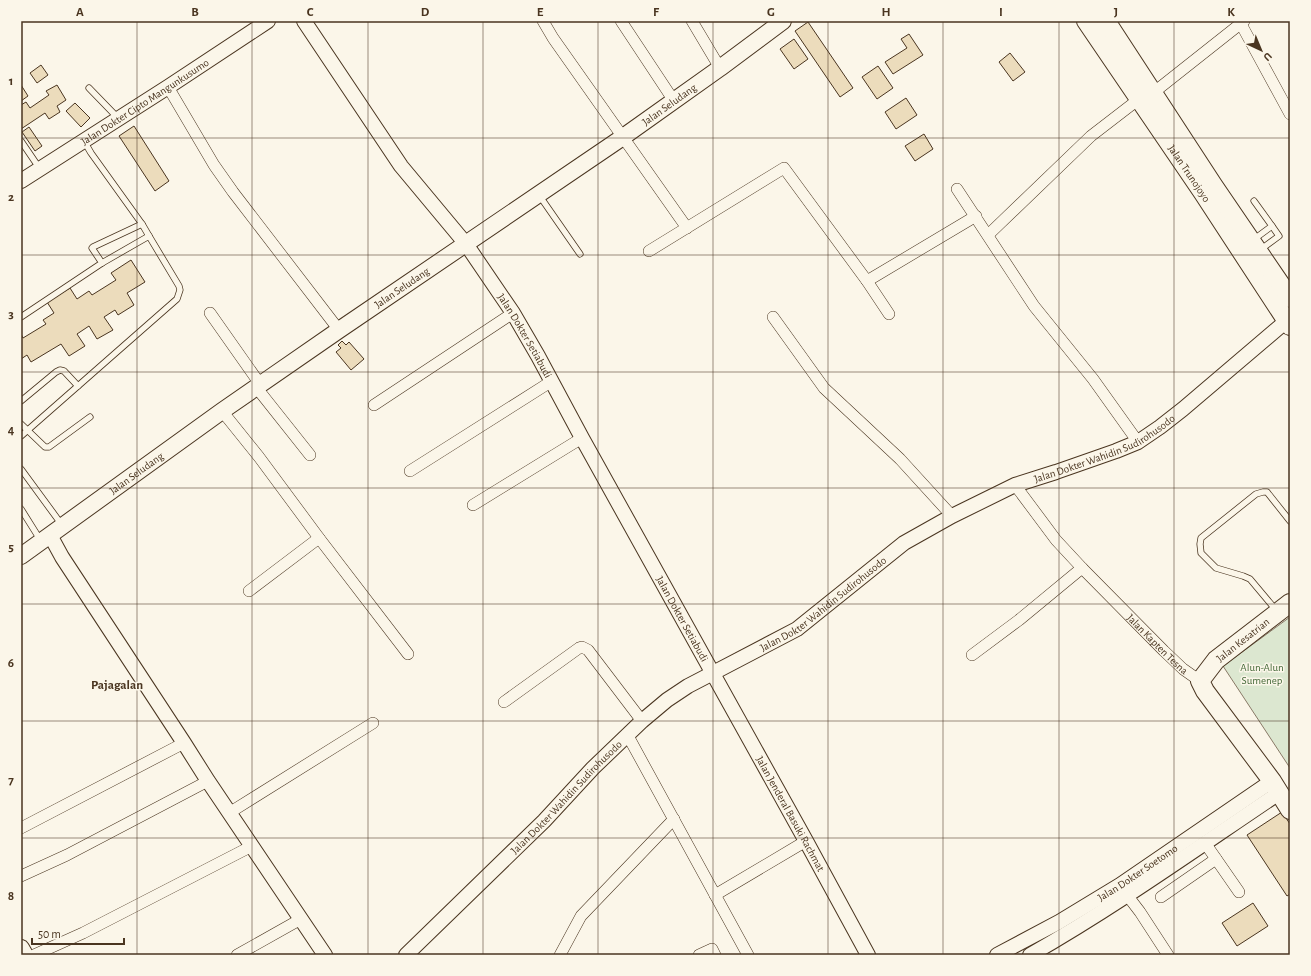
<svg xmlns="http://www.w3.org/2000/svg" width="1311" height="976" font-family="'Alegreya Sans',sans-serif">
<rect width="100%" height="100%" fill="#fbf6e9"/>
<polygon fill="#dce7d0" stroke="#887966" points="1290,617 1290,768 1223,666"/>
<g fill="#ecdcbc" stroke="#4a3520">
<polygon points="808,22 853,88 840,97 795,31"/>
<polygon points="909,34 923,55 893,74 885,62 907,48 901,39"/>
<polygon points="794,39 808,59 794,69 780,49"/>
<polygon points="1010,53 1025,72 1013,81 999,62"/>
<polygon points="41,65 48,75 37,83 30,73"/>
<polygon points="878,66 893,88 877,99 862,77"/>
<polygon points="21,85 28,96 21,101"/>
<polygon points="57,85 66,100 57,106 60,112 49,119 45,113 21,129 21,105 26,102 30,108 49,95 46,91"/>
<polygon points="906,98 917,115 896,129 885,112"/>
<polygon points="75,103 90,118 81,127 66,111"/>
<polygon points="134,126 169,181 155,191 119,136"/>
<polygon points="29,127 42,146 35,151 22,132"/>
<polygon points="924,134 933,149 915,161 905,146"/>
<polygon points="131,260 145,282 127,293 134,305 118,315 115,310 104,317 113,330 97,339 89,326 77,334 85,346 69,356 61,344 31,362 27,355 21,359 21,334 23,338 46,324 43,320 54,313 47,302 70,288 77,299 89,291 92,295 116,280 111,273"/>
<polygon points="342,341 346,345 349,342 364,359 351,370 336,352 341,348 338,345"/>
<polygon points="1282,812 1290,824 1290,894 1287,896 1247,835"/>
<polygon points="1253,903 1268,926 1237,946 1222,923"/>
</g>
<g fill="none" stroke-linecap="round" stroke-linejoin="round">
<defs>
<g id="service">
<polyline points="89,88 119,119"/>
<polyline points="21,141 40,169"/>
<polyline points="84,141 91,153 142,224"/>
<polyline points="539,195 580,254"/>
<polyline points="1253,240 1272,226 1254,201"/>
<polyline points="1260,250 1279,236 1272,226"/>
<polyline points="21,317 102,263 92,248 93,247 142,224 149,236"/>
<polyline points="21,401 56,372 60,370 64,371 78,386"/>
<polyline points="21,424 45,447 49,447 90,417"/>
<polyline points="21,436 177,299 180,290 179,286 149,236 102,263"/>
<polyline points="21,469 62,525"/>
<polyline points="21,509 41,541"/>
<polyline points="1276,610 1250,579 1243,576 1216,568 1201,553 1200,544 1201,538 1256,494 1263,492 1267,492 1290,521"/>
</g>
<g id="minor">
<polyline points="543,21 553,38 687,228"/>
<polyline points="621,21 674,101"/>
<polyline points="692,21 720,68"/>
<polyline points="1241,24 1290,114"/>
<polyline points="168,87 214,165 233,192 339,330"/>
<polyline points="1153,93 1244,21"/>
<polyline points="957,189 1034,306 1093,379 1138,442"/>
<polyline points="988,235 1091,136 1139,99"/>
<polyline points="649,251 784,168 867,281 889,314"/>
<polyline points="867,281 976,216"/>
<polyline points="210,313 260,384"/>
<polyline points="773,317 824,388 900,459 952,516"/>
<polyline points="256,387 310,455"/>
<polyline points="374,405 513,313"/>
<polyline points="222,411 259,457 319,538 408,654"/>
<polyline points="410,471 552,381"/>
<path id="s1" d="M1015 485 1056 540 1082 568 1164 651 1183 669 1200 681"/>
<polyline points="473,505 582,438"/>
<polyline points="249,591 319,538"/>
<polyline points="972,655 1019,620 1082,568"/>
<polyline points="504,702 579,648 582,647 588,650 642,721"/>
<polyline points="628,736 748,955"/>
<polyline points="229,813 373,723"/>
<polyline points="21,828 184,743"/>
<polyline points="1205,843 1239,892"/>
<polyline points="21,876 67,855 208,781"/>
<polyline points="715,895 806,841"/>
<polyline points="1127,895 1140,912 1168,955"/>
<polyline points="1161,897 1216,859"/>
<polyline points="34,955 83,933 252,846"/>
<polyline points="237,955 301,919"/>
<polyline points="560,955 581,916 674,819"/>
<polyline points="699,955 712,949 715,955"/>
</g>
<g id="tertiary">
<path id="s2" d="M304 21 401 166 466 244 513 313 538 356 582 438 806 841 868 955"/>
<path id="s3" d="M21 181 168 87 268 21"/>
<polyline points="50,535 62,557 184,743 208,781 325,955"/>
<path id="s4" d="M406 955 544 821 593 768 642 721 667 700 688 686 713 673 797 629 904 543 952 516 1015 485 1056 472 1116 451 1138 442 1160 427 1183 409 1290 318"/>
<path id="s5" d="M997 955 1059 922 1120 885 1272 781"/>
<path d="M1030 955C1116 906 1197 848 1279 793"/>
</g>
<g id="secondary">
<path id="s6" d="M21 556 222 411 339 330 623 137 720 68 783 21"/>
<polyline points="21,948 25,955"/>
</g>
<g id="trunk">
<path id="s7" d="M1086 21 1203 193 1290 326"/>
<polyline points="1106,21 1213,185 1290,298"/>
<polyline points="1290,603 1216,660 1200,681 1205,691 1272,781 1290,810"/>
</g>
</defs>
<use href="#service" stroke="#4a3520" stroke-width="7"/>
<use href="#minor" stroke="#4a3520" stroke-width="12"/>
<use href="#tertiary" stroke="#4a3520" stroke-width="16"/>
<use href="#secondary" stroke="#4a3520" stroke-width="18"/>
<use href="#trunk" stroke="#4a3520" stroke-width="20"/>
<use href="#service" stroke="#fbf6e9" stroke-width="5.5"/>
<use href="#minor" stroke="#fbf6e9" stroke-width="11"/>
<use href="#tertiary" stroke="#fbf6e9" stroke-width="14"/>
<use href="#secondary" stroke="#fbf6e9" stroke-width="16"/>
<use href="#trunk" stroke="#fbf6e9" stroke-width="18"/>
</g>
<path fill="none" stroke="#4a3520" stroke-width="1" stroke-opacity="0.55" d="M137 21V955M252 21V955M368 21V955M483 21V955M598 21V955M713 21V955M828 21V955M943 21V955M1059 21V955M1174 21V955M21 138H1290M21 255H1290M21 372H1290M21 488H1290M21 604H1290M21 721H1290M21 838H1290"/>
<g text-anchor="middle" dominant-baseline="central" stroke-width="3" stroke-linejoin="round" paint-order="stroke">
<g font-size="11" fill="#4a3520" stroke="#fbf6e9">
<text stroke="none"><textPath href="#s3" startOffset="147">Jalan Dokter Cipto Mangunkusumo</textPath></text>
<text stroke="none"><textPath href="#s6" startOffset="790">Jalan Seludang</textPath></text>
<text stroke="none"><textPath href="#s7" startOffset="184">Jalan Trunojoyo</textPath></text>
<text stroke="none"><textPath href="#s6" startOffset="466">Jalan Seludang</textPath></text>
<text stroke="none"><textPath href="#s2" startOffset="385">Jalan Dokter Setiabudi</textPath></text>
<text stroke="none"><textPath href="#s4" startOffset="873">Jalan Dokter Wahidin Sudirohusodo</textPath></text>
<text stroke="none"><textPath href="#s6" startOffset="142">Jalan Seludang</textPath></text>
<text stroke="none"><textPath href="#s4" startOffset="549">Jalan Dokter Wahidin Sudirohusodo</textPath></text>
<text stroke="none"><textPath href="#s2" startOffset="709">Jalan Dokter Setiabudi</textPath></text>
<text transform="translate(1243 640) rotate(-38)">Jalan Kesatrian</text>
<text stroke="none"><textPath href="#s1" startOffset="214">Jalan Kapten Tesna</textPath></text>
<text stroke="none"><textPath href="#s4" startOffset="225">Jalan Dokter Wahidin Sudirohusodo</textPath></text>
<text stroke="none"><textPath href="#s2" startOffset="932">Jalan Jenderal Basuki Rachmat</textPath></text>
<text stroke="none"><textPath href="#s5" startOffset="163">Jalan Dokter Soetomo</textPath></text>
</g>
<g font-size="11" fill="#436837" stroke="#fbf6e9">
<text x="1262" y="667">Alun-Alun<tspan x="1262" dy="13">Sumenep</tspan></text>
</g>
<g font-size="13" font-weight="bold" fill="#4a3520" stroke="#fbf6e9">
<text x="117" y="685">Pajagalan</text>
</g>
</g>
<rect width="1311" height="976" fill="none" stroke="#fbf6e9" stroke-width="44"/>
<g transform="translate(1261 50) rotate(136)" stroke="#fbf6e9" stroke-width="3" paint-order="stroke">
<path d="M0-3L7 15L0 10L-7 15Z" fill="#4a3520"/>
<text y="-6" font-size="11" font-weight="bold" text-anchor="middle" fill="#4a3520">U</text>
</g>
<path d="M32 938v6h92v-6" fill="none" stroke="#4a3520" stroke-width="2"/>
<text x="38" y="938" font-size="12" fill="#4a3520" stroke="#fbf6e9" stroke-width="3" paint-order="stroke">50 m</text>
<rect x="22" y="22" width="1267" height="932" fill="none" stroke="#4a3520" stroke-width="1.5"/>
<g font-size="13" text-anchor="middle" font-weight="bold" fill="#4a3520">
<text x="80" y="16">A</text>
<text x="195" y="16">B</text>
<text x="310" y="16">C</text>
<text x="425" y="16">D</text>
<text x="540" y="16">E</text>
<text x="656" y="16">F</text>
<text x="771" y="16">G</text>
<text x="886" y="16">H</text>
<text x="1001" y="16">I</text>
<text x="1116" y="16">J</text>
<text x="1231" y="16">K</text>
<text x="11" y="85">1</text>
<text x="11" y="201">2</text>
<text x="11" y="318">3</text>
<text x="11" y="434">4</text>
<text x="11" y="551">5</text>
<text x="11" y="667">6</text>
<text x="11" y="784">7</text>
<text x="11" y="900">8</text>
</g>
</svg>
